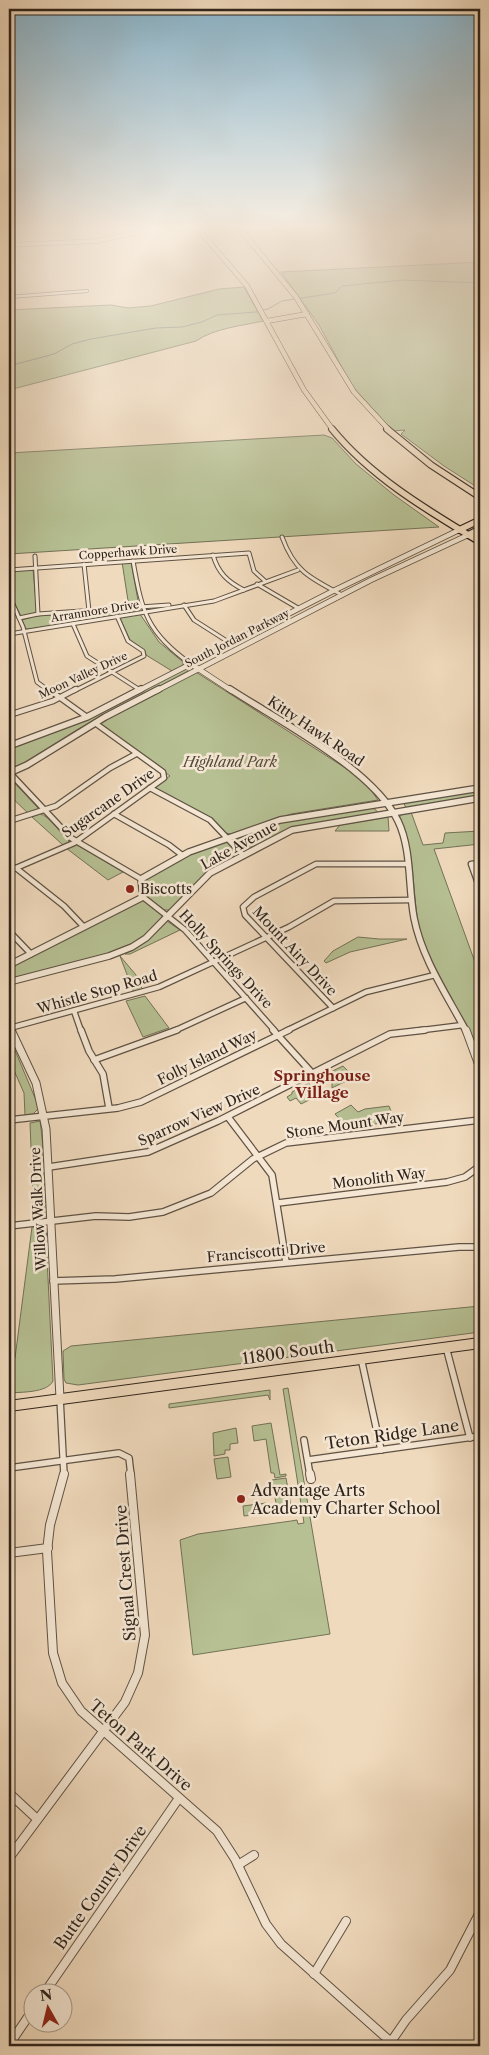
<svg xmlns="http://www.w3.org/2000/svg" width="489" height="2055" font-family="'Libre Caslon Text',serif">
<rect width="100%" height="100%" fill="#f0dabd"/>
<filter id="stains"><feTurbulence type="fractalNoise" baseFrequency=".004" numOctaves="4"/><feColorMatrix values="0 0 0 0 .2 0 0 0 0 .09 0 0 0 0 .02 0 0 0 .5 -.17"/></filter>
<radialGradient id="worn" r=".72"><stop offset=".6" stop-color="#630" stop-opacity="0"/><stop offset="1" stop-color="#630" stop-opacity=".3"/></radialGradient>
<g fill="#b6c093" stroke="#727257">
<polygon points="480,262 480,489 444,466 401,434 405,430 393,431 352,386 319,325 281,272"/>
<path d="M244 287 263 321C241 326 215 328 196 341L9 390V310L111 305 128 308 151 306 219 289Z"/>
<polygon points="324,435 332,438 356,464 394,495 439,527 9,554 9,453"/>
<polygon points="122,562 131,562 139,606 129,607"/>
<polygon points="33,569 37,613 21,616 9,592 9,571"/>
<polygon points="138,608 140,612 30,629 26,629 22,620 36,616"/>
<polygon points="140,614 159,642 183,662 183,666 172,671 146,655 145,651 130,640 120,618"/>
<polygon points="187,668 188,671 80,728 18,767 9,768 9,748 69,727"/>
<polygon points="196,672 347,769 368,786 378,800 291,814 231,834 225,833 209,817 157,790 156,786 170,776 100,723"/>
<polygon points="9,777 38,808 38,810 29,814 9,795"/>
<polygon points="480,789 480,796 406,808 403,801"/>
<polygon points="371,806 379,813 301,826 245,852 231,839 278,822"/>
<path d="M403 812H411L423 845 443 843 445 833 480 831V844L434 849 480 976V1054C465 1013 434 981 422 939 410 898 418 855 399 817L403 814Z"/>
<path d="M40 814C49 815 60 834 69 840L68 844 63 845 32 817Z"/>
<polygon points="388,817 389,831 335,831 340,825"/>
<polygon points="227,840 239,855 214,869 170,910 164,910 146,896 146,879 177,859"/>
<polygon points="73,845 77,845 123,872 108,880 66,848"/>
<polygon points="143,900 162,915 162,917 141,939 121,951 9,980 9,966"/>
<polygon points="167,921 180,930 130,954 125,954 142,944"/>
<polygon points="358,937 379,939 407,939 350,952 326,963 324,961 333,951"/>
<polygon points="120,956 136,975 143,991 134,993"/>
<polygon points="145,996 169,1028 143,1037 126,1001"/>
<polygon points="9,1036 38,1105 38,1109 33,1114 25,1115 24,1093 9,1059"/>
<polygon points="343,1066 354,1077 332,1088 332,1080 324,1075"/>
<polygon points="309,1083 312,1089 321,1094 301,1104 296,1098 290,1101 287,1097 292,1094 292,1092"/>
<polygon points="351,1105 358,1112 365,1109 389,1106 395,1121 348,1128 335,1114"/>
<path d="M40 1121C45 1152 43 1185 47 1215L42 1220 34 1221 30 1123Z"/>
<path d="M43 1226 47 1231 46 1237 53 1381C47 1393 21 1392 9 1393V1359L15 1358 32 1227Z"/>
<polygon points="480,1306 480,1332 78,1385 66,1383 64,1379 63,1351 71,1346"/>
<polygon points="288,1388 330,1634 193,1655 180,1540 198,1534 291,1521 297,1520 298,1524 304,1523 283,1389"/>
<polygon points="270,1390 270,1400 268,1395 169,1408 169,1404"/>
<polygon points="271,1423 280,1475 286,1474 286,1476 275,1478 274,1473 271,1473 266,1439 254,1441 252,1426"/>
<polygon points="236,1428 238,1443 230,1444 230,1450 225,1450 225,1454 214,1456 213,1433"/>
<polygon points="228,1457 231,1477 217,1479 214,1459"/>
<polygon points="286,1478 291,1506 287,1510 272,1512 272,1510 277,1509 272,1480"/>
<polygon points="266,1503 270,1513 244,1516 243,1506"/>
</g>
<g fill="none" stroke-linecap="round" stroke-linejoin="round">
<polyline stroke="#707f73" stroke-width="1" points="9,366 54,354 72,344 91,339 156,328 182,327 202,322 217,315 256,312 268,309 282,301 335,293 342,286 403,280 480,283"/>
<defs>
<g id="minor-far4">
<polyline points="471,230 480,237"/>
<polyline points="9,297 87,291"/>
</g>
<g id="minor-far3">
<path d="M282 537C295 572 310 578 342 595"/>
<path d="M213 555C218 573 228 582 244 590"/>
<polyline points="35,556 38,614"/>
<path d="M133 561C142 612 147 633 191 664"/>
<polyline points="84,564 89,611"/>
<polyline points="9,570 249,553 254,571 265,581"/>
<polyline points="257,584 298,608"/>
<polyline points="9,595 23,627 37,682 49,691"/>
<polyline points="184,605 194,620 230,643"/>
<polyline points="19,618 38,614 169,605"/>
<polyline points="73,624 87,656 140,690"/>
<polyline points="9,634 214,601 298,570"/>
<polyline points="74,691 144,656 143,651 128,641 117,616"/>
</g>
<g id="minor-far2">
<polyline points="48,689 87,717"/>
<polyline points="9,715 53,701 76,689"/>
<polyline points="9,772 71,838 141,879"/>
<polyline points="150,788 210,820 243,855"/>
<polyline points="114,814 169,845 182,855"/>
<polyline points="9,821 56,806 110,768 136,754"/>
<polyline points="480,863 471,864 480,889"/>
<polyline points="16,868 64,906 83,926"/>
<polyline points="9,871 74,843 164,778 163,772 95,723"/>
<polyline points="143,897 185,930 275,1031"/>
<polyline points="9,931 31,954"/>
<polyline points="333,1008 245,915 243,907 254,897 316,864 408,864"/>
<polyline points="74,1011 81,1031"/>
<polyline points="10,1028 159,987 289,927 334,901 412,900"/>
<polyline points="174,1031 246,998"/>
<polyline points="286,1031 366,992 435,975"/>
<polyline points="415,1031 463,1025"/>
</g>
<g id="minor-far1">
<polyline points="81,1030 89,1051 103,1074 109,1108"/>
<polyline points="273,1030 312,1073"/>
<polyline points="94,1060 177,1030"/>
<polyline points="228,1117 272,1175 286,1262"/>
<polyline points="9,1120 118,1108 141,1102 289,1030"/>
<polyline points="49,1167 148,1152 218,1121 390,1034 425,1030"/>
<polyline points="278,1203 447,1182 465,1177 480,1166"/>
<polyline points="9,1226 96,1216 129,1217 163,1212 211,1193 253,1159 286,1143 480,1120"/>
<polyline points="53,1281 115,1279 459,1247 480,1247"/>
<polyline points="446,1347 470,1438"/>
<polyline points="361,1358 381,1450"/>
<polyline points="60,1398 64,1475"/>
<polyline points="304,1440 310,1475"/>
<polyline points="308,1460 480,1436"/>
<polyline points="9,1468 119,1453 129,1458 131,1475"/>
</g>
<g id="minor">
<polyline points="64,1474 50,1525 47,1551 53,1653 62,1683 81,1711 217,1831 235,1859 266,1924 281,1944 391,2042"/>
<polyline points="310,1474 311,1479"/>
<polyline points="9,1553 48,1548"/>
<polyline points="9,1793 37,1819"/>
<polyline points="9,1858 125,1702 138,1673 145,1635 130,1474"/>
<polyline points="238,1865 254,1855"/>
<polyline points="314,1974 346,1921"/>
<polyline points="45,1992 179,1798"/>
<polyline points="9,2045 32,2011"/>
<polyline points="388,2046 406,2020 450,1970 480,1912"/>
</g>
<g id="tertiary-far2">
<polyline points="191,664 232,691"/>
<polyline points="138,691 333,591 459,530"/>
<polyline points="156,691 371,580 468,535"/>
</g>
<g id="tertiary-far1">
<path d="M230 689C279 721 373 769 398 821 412 850 408 887 414 918 422 959 447 995 466 1031"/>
<polyline points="9,746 87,717 141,689"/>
<polyline points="9,773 27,765 105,717 159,689"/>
<polyline points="9,965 143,897 141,879 189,852 280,820 480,788"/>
<polyline points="9,982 109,956 132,947 146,938 210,873 292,830 480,798"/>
<polyline points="9,1026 11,1031"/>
</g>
<g id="tertiary">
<polyline points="11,1030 36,1083 46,1129 60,1398"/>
<polyline points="466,1030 480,1068"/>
</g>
<polyline id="secondary" points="9,245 97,241 149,230"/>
<g id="primary-far1">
<polyline points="459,530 480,520"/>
<polyline points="468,535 480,529"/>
</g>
<polyline id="primary" points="9,1406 480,1343"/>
<g id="trunk-far1">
<polyline points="199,230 247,286 304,390 333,430"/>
<polyline points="241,230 296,297 354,392 389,430"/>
<polyline points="267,321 307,314"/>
</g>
<g id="trunk">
<path d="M332 429C371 477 427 510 480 542"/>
<polyline points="387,429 431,465 480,497"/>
</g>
</defs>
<use href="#minor-far4" stroke="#5f5244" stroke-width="4"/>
<use href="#minor-far3" stroke="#5f5244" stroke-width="5"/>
<use href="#minor-far2" stroke="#5f5244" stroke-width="7"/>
<use href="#minor-far1" stroke="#5f5244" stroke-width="8"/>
<use href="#minor" stroke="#5f5244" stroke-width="10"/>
<use href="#tertiary-far2" stroke="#5f5244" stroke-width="6"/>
<use href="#tertiary-far1" stroke="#5f5244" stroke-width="8"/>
<use href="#tertiary" stroke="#5f5244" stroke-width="9"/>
<use href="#secondary" stroke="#2f241b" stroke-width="5"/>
<use href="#primary-far1" stroke="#2f241b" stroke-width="8"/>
<use href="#primary" stroke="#2f241b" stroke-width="12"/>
<use href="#trunk-far1" stroke="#2f241b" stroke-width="5.5"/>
<use href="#trunk" stroke="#2f241b" stroke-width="8"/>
<use href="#minor-far4" stroke="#f5e7d4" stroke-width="2.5"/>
<use href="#minor-far3" stroke="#f5e7d4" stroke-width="3"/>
<use href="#minor-far2" stroke="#f5e7d4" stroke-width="4.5"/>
<use href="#minor-far1" stroke="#f5e7d4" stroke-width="5.5"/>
<use href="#minor" stroke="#f5e7d4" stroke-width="8"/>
<use href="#tertiary-far2" stroke="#f5e7d4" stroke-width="4.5"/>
<use href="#tertiary-far1" stroke="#f5e7d4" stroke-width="5.5"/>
<use href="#tertiary" stroke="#f5e7d4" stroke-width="7"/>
<use href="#secondary" stroke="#f5e7d4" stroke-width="4"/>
<use href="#primary-far1" stroke="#f0dabd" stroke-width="5.5"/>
<use href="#primary" stroke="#f0dabd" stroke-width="10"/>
<use href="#trunk-far1" stroke="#f0dabd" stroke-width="4.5"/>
<use href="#trunk" stroke="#f0dabd" stroke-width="5.5"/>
<polyline stroke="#2f241b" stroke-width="1" points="477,230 480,234"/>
</g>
<linearGradient id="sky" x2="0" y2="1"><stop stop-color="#89b7d0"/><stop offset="0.44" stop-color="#f8eee1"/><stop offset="1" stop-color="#f8eee1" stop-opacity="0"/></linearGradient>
<rect width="489" height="518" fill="url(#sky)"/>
<g fill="#8f2418" stroke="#f5e7d4" stroke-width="2">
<circle cx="130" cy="889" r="5"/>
<circle cx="241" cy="1499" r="5"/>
</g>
<g text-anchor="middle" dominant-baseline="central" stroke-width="5" stroke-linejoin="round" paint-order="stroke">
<g font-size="11" fill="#2f241b" stroke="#f5e7d4">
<text transform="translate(128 552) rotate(-4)">Copperhawk Drive</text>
<text transform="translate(95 611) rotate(-9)">Arranmore Drive</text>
<text transform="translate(237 638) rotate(-27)">South Jordan Parkway</text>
<text transform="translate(83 675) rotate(-25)">Moon Valley Drive</text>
</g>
<g font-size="14" fill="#2f241b" stroke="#f5e7d4">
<text transform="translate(316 731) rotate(34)">Kitty Hawk Road</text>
<text transform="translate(108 803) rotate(-35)">Sugarcane Drive</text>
<text transform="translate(239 845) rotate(-29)">Lake Avenue</text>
<text transform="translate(295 951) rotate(47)">Mount Airy Drive</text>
<text transform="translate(226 959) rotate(47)">Holly Springs Drive</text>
<text transform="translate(97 992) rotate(-16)">Whistle Stop Road</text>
<text transform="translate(207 1057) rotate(-26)">Folly Island Way</text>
<text transform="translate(199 1115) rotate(-24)">Sparrow View Drive</text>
<text transform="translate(345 1125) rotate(-8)">Stone Mount Way</text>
<text transform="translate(379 1178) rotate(-7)">Monolith Way</text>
<text transform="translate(38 1209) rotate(-93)">Willow Walk Drive</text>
<text transform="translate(266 1252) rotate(-5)">Franciscotti Drive</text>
</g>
<g font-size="14" font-style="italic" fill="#514b39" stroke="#f5e7d4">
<text x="230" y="762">Highland Park</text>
</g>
<g font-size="14" fill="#2f241b" stroke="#f5e7d4" text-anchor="start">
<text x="140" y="889">Biscotts</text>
</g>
<g font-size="15" font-weight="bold" fill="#7a1f14" stroke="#f5e7d4">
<text x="322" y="1075">Springhouse<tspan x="322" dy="17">Village</tspan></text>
</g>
<g font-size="16" fill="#2f241b" stroke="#f5e7d4">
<text transform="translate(288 1352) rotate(-8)">11800 South</text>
<text transform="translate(392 1434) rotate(-8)">Teton Ridge Lane</text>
<text transform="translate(125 1573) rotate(-94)">Signal Crest Drive</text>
<text transform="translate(141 1745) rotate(41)">Teton Park Drive</text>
<text transform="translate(100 1887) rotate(-55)">Butte County Drive</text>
</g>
<g font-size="16" fill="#2f241b" stroke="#f5e7d4" text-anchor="start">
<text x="251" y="1490">Advantage Arts<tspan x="251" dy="18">Academy Charter School</tspan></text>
</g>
</g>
<rect width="489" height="2055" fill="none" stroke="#f0dabd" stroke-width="30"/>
<rect x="10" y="10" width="469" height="2035" fill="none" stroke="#2f241b" stroke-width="2.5"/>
<rect x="15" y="15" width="459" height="2025" fill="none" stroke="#2f241b"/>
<g transform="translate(48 2008) rotate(352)"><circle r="24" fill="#f5e7d4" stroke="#a6998a"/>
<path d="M0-4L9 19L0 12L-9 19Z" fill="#8f2418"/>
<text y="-8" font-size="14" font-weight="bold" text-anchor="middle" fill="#2f241b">N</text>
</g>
<rect width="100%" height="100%" filter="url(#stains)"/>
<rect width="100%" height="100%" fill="url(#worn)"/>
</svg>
